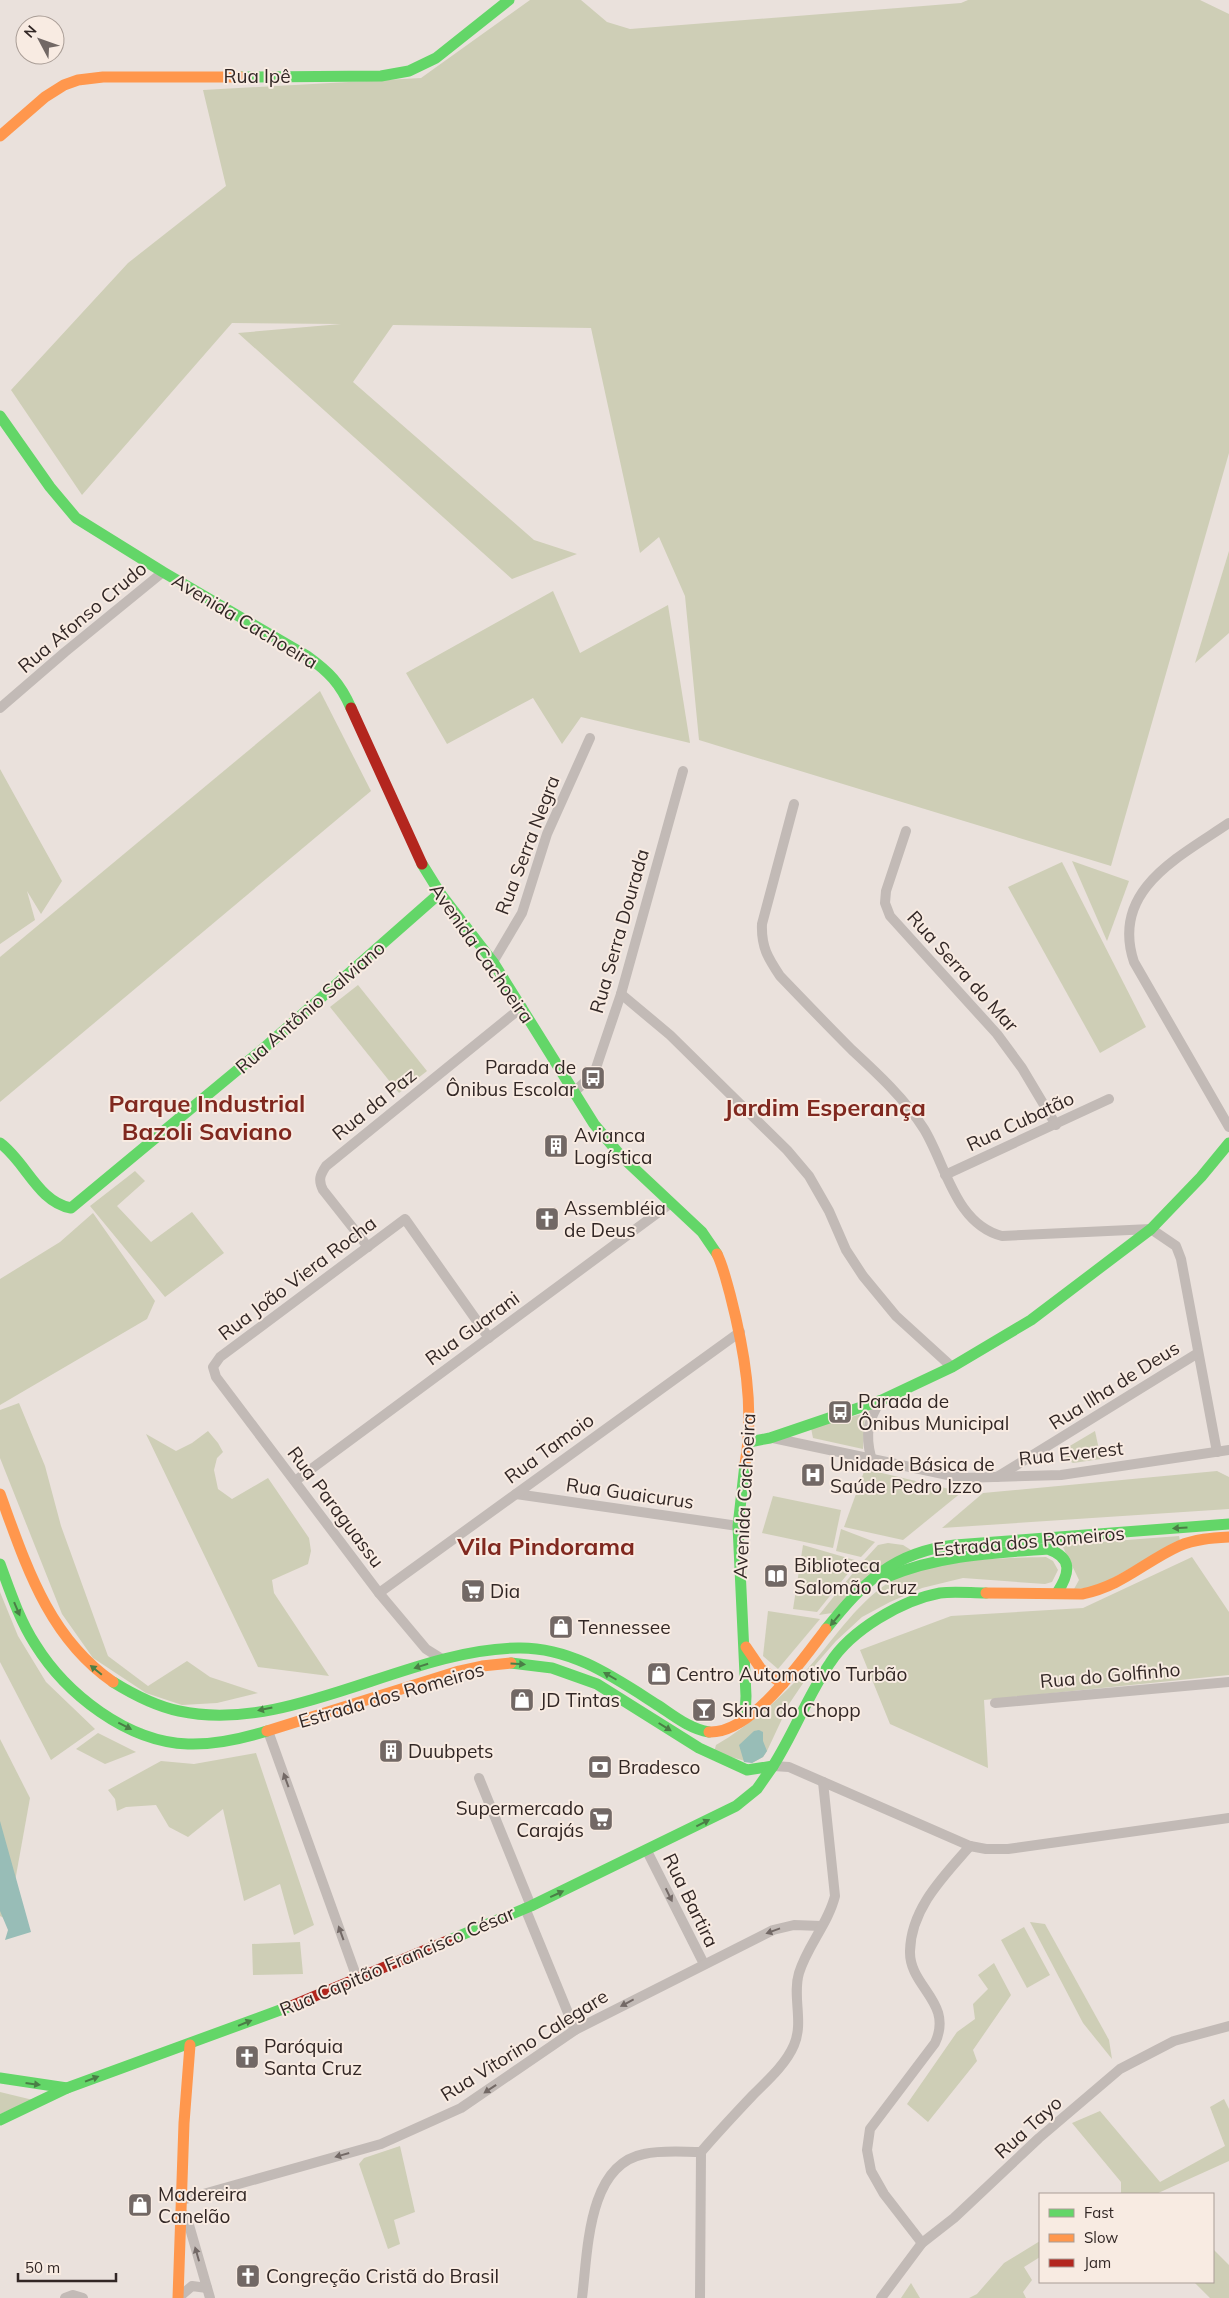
<svg xmlns="http://www.w3.org/2000/svg" width="1229" height="2298" font-family="Mulish,sans-serif">
<rect width="100%" height="100%" fill="#eae1dc"/>
<g fill="#ceceb6">
<polygon points="530,0 581,0 607,22 630,29 961,3 968,0 1200,0 1229,14 1229,453 1111,866 699,740 685,596 659,537 640,553 591,328 393,325 353,382 534,540 577,554 512,579 238,333 341,324 232,323 82,495 11,390 128,263 226,186 203,90 421,78"/>
<polygon points="1229,551 1229,633 1195,663"/>
<polygon points="553,591 580,653 668,605 690,743 581,717 562,744 533,698 447,744 406,673"/>
<polygon points="320,691 371,791 0,1102 0,957"/>
<polygon points="0,769 62,881 41,914 27,891 35,920 0,944"/>
<polygon points="1072,861 1129,881 1107,941"/>
<polygon points="1062,862 1146,1027 1100,1053 1008,887"/>
<polygon points="358,985 427,1071 399,1093 330,1007"/>
<polygon points="135,1171 145,1181 117,1206 151,1242 192,1212 224,1253 165,1297 90,1206"/>
<polygon points="93,1213 155,1301 147,1319 0,1405 0,1279 60,1242"/>
<polygon points="19,1403 45,1466 61,1526 108,1656 148,1686 187,1661 210,1677 258,1693 217,1703 182,1705 146,1693 93,1658 62,1614 0,1458 0,1410"/>
<polygon points="865,1413 863,1449 813,1438 811,1428"/>
<polygon points="208,1431 218,1443 223,1452 217,1458 214,1470 218,1489 232,1499 268,1478 309,1538 311,1551 308,1564 272,1580 274,1593 329,1676 258,1667 146,1434 176,1451 192,1443"/>
<polygon points="1095,1431 1101,1459 1073,1463 1066,1459 1063,1453 1068,1447"/>
<polygon points="865,1469 962,1492 903,1540 844,1527"/>
<polygon points="1217,1471 1229,1477 1229,1509 942,1528 983,1493"/>
<polygon points="773,1496 841,1510 833,1548 762,1533"/>
<polygon points="841,1529 875,1542 861,1557 836,1551"/>
<polygon points="1179,1536 1180,1541 1096,1587 1074,1589 1079,1580 1062,1545"/>
<polygon points="888,1543 903,1545 911,1550 832,1613 819,1615 857,1568 878,1545"/>
<polygon points="803,1545 858,1561 817,1612 793,1609"/>
<path d="M1046 1557 1053 1561 1058 1570 1052 1582 1045 1584 963 1578 922 1588 890 1602 862 1617 836 1641 816 1664 789 1704 767 1751 763 1757 752 1763 714 1752 716 1745C750 1725 782 1697 809 1667 837 1636 858 1600 896 1578 929 1559 1007 1558 1046 1557Z"/>
<polygon points="1192,1557 1229,1612 1229,1675 984,1700 988,1768 890,1724 860,1650 951,1616 1083,1608"/>
<polygon points="0,1592 18,1636 46,1682 95,1729 51,1760 0,1662"/>
<polygon points="768,1611 820,1619 778,1669 763,1656"/>
<polygon points="98,1733 136,1752 105,1764 76,1749"/>
<polygon points="0,1739 30,1798 8,1920 0,1916"/>
<polygon points="256,1753 314,1925 294,1935 280,1884 244,1901 223,1809 188,1837 169,1827 156,1805 126,1807 117,1811 115,1799 108,1790 161,1761 194,1764"/>
<polygon points="1030,1922 1045,1924 1109,2040 1112,2059 1083,2023"/>
<polygon points="1024,1927 1050,1975 1027,1988 1001,1940"/>
<polygon points="300,1942 303,1974 253,1975 252,1944"/>
<polygon points="994,1963 1011,1995 973,2050 977,2061 928,2122 907,2104 957,2032 975,2019 973,2004 988,1989 978,1975"/>
<polygon points="0,2092 33,2100 0,2114"/>
<polygon points="1224,2099 1229,2109 1229,2161 1156,2194 1121,2194 1121,2182 1072,2123 1100,2111 1160,2182 1225,2146 1210,2107"/>
<polygon points="400,2146 415,2212 394,2220 400,2244 388,2249 359,2164 364,2158"/>
<polygon points="1040,2241 1040,2257 1024,2267 1032,2280 1023,2292 1026,2298 969,2298 977,2294 1004,2263"/>
<polygon points="1214,2250 1229,2265 1229,2298 1210,2298 1194,2282 1213,2282"/>
<polygon points="911,2283 920,2298 901,2298"/>
</g>
<g fill="#98bdb7">
<polygon points="759,1730 763,1732 763,1741 767,1751 763,1757 752,1763 744,1762 739,1745 754,1731"/>
<polygon points="0,1821 31,1932 5,1940 8,1930 0,1911"/>
</g>
<g fill="none" stroke-linecap="round" stroke-linejoin="round">
<g stroke="#c2bab6" stroke-width="10">
<polyline points="0,708 65,652 163,572"/>
<path d="M794 804 762 924C761 947 768 958 780 976 804 1001 828 1026 852 1050 878 1074 905 1099 924 1129 946 1165 955 1224 1002 1236L1151 1229 1176 1246 1181 1259 1217 1452"/>
<path d="M1229 823C1179 857 1110 890 1134 962L1229 1127"/>
<polyline points="906,831 886,891 885,903 890,916 997,1034 1022,1068 1056,1125"/>
<polyline points="493,962 522,913 547,834 590,738"/>
<polyline points="621,994 670,1035 787,1150 809,1176 829,1211 846,1250 863,1276 896,1316 952,1367"/>
<polyline points="573,1093 585,1082 596,1068 601,1053 621,994 683,771"/>
<polyline points="945,1175 1109,1099"/>
<path d="M368 1247 323 1190C318 1180 320 1175 326 1166L522 1007"/>
<polyline points="773,1438 962,1478 1061,1475 1229,1450"/>
<path d="M871 1457C865 1434 868 1420 881 1400"/>
<polyline points="997,1477 1198,1353"/>
<polyline points="295,1481 671,1203"/>
<polyline points="516,1494 738,1526"/>
<polyline points="379,1593 740,1332"/>
<polyline points="442,1659 426,1649 379,1593 216,1377 213,1367 220,1357 405,1219 489,1338"/>
<polyline points="995,1703 1229,1682"/>
<polyline points="268,1731 357,1978"/>
<polyline points="773,1766 789,1767 970,1846 986,1849 1008,1849 1229,1818"/>
<polyline points="479,1778 531,1906"/>
<polyline points="647,1851 704,1964"/>
<polyline points="525,1908 575,2030"/>
<polyline points="182,2200 381,2144 461,2108 575,2030 773,1930 794,1925 821,1926"/>
<polyline points="181,2211 189,2225 210,2298"/>
<path d="M922 2243 884 2194 871 2171 867 2150 870 2129 935 2043C954 2002 909 1987 910 1951 911 1908 944 1876 970 1846"/>
<polyline points="65,2298 73,2295 83,2298"/>
<polyline points="178,2298 192,2286 207,2288"/>
<path d="M582 2298C588 2252 587 2165 644 2154 662 2150 682 2152 701 2152"/>
<path d="M700 2298 701 2152C718 2132 735 2114 753 2095 768 2080 786 2064 794 2045 804 2022 792 1996 799 1973 807 1946 828 1924 835 1896L823 1782"/>
<polyline points="881,2298 922,2243 954,2218 1039,2138 1120,2069 1174,2041 1229,2026"/>
</g>
<g stroke="#63d668" stroke-width="11">
<polyline points="241,77 381,76 409,71 436,58 509,0"/>
<path d="M0 416 50 487 76 518 163 572 307 656C329 672 340 683 351 708"/>
<polyline points="422,864 440,893 493,962 594,1124 621,1156 702,1232 717,1254"/>
<path d="M0 1143C26 1162 38 1202 71 1208L264 1048 440 893"/>
<polyline points="749,1442 770,1438 882,1400 952,1367 1031,1320 1151,1229 1201,1177 1229,1143"/>
<path d="M0 1564C10 1591 19 1619 35 1644 66 1694 127 1742 188 1744 215 1745 241 1739 267 1731"/>
<path d="M887 1577C939 1555 993 1553 1048 1549 1073 1558 1070 1573 1057 1593"/>
<path d="M826 1629C864 1582 893 1552 955 1545L1229 1524"/>
<path d="M511 1663 552 1668 597 1684 699 1748 747 1770 773 1766C794 1733 808 1695 830 1663 851 1630 902 1600 940 1593 954 1591 971 1593 986 1593"/>
<path d="M113 1682C134 1695 155 1706 179 1711 289 1735 407 1649 518 1648 572 1647 615 1678 659 1706 674 1716 690 1729 709 1732"/>
<polyline points="745,1718 746,1696 738,1526 745,1464"/>
<polyline points="447,1941 531,1906 736,1806 757,1789 773,1766"/>
<polyline points="0,2078 67,2088"/>
<polyline points="0,2120 67,2088 291,2006"/>
</g>
<g stroke="#ff974d" stroke-width="11">
<polyline points="0,136 45,97 64,85 78,80 103,77 241,77"/>
<path d="M717 1254C723 1266 726 1280 730 1294 744 1348 755 1408 745 1464"/>
<path d="M0 1494C26 1565 48 1637 113 1682"/>
<path d="M986 1593 1082 1594C1122 1586 1144 1562 1179 1546 1195 1539 1212 1538 1229 1537"/>
<polyline points="746,1647 761,1669 783,1684"/>
<polyline points="267,1731 459,1671 482,1666 511,1663"/>
<path d="M709 1732C752 1734 802 1660 826 1629"/>
<polyline points="178,2298 184,2123 190,2045"/>
</g>
<g stroke="#b3261e" stroke-width="11">
<polyline points="351,708 422,864"/>
<polyline points="291,2006 447,1941"/>
</g>
</g>
<defs><path id="oneway-solid" d="M-6-.8H1V-3.2L6.5 0L1 3.2V.8H-6Z" transform="scale(1.25)"/></defs>
<g fill="#4a7e46">
<use href="#oneway-solid" transform="translate(1180 1528) rotate(176)"/>
<use href="#oneway-solid" transform="translate(17 1609) rotate(67)"/>
<use href="#oneway-solid" transform="translate(835 1620) rotate(130)"/>
<use href="#oneway-solid" transform="translate(518 1664) rotate(4)"/>
<use href="#oneway-solid" transform="translate(421 1666) rotate(162)"/>
<use href="#oneway-solid" transform="translate(96 1670) rotate(-141)"/>
<use href="#oneway-solid" transform="translate(610 1676) rotate(-150)"/>
<use href="#oneway-solid" transform="translate(265 1709) rotate(168)"/>
<use href="#oneway-solid" transform="translate(125 1726) rotate(27)"/>
<use href="#oneway-solid" transform="translate(665 1727) rotate(32)"/>
<use href="#oneway-solid" transform="translate(703 1823) rotate(-27)"/>
<use href="#oneway-solid" transform="translate(557 1894) rotate(-25)"/>
<use href="#oneway-solid" transform="translate(245 2023) rotate(-22)"/>
<use href="#oneway-solid" transform="translate(92 2079) rotate(-21)"/>
<use href="#oneway-solid" transform="translate(33 2084) rotate(7)"/>
</g>
<g fill="#736966">
<use href="#oneway-solid" transform="translate(286 1780) rotate(-110)"/>
<use href="#oneway-solid" transform="translate(669 1895) rotate(64)"/>
<use href="#oneway-solid" transform="translate(773 1931) rotate(160)"/>
<use href="#oneway-solid" transform="translate(341 1933) rotate(-110)"/>
<use href="#oneway-solid" transform="translate(627 2003) rotate(152)"/>
<use href="#oneway-solid" transform="translate(490 2089) rotate(146)"/>
<use href="#oneway-solid" transform="translate(342 2155) rotate(164)"/>
<use href="#oneway-solid" transform="translate(197 2254) rotate(-106)"/>
</g>
<defs>
<symbol id="bus-square" viewBox="-11 -11 22 22"><rect x="-9" y="-9" width="18" height="18" rx="4" fill="#726865" stroke="#f8ebe2"/><path d="M-5-6H5V4H4V6H2V4H-2V6H-4V4H-5ZM-3.5-4V0h7V-4ZM-3.5 1.2v1.5H-2V1.2ZM2 1.2v1.5H3.5V1.2Z" fill="#fff"/></symbol>
<symbol id="building-square" viewBox="-11 -11 22 22"><rect x="-9" y="-9" width="18" height="18" rx="4" fill="#726865" stroke="#f8ebe2"/><path d="M-4-6H4V6H1V3H-1V6H-4ZM-2.5-4.3h1.7v1.8h-1.7ZM.8-4.3h1.7v1.8H.8ZM-2.5-1h1.7V.8h-1.7ZM.8-1h1.7V.8H.8Z" fill="#fff"/></symbol>
<symbol id="church-square" viewBox="-11 -11 22 22"><rect x="-9" y="-9" width="18" height="18" rx="4" fill="#726865" stroke="#f8ebe2"/><path d="M-1.2-6h2.4v3.5h3.3v2.4h-3.3V6h-2.4V-.1h-3.3v-2.4h3.3Z" fill="#fff"/></symbol>
<symbol id="hospital-square" viewBox="-11 -11 22 22"><rect x="-9" y="-9" width="18" height="18" rx="4" fill="#726865" stroke="#f8ebe2"/><path d="M-5-5h3v3.5h4V-5h3V5h-3V1.5h-4V5h-3Z" fill="#fff"/></symbol>
<symbol id="library-square" viewBox="-11 -11 22 22"><rect x="-9" y="-9" width="18" height="18" rx="4" fill="#726865" stroke="#f8ebe2"/><path d="M-6-4Q-3-5.5-.7-3.5V5Q-3 3-6 4ZM6-4Q3-5.5 .7-3.5V5Q3 3 6 4Z" fill="#fff"/></symbol>
<symbol id="supermarket-square" viewBox="-11 -11 22 22"><rect x="-9" y="-9" width="18" height="18" rx="4" fill="#726865" stroke="#f8ebe2"/><path d="M-6-5.5h2.5l.6 2H6L4.5 2H-2.5L-4.4-4H-6ZM-1.5 3.2a1.3 1.3 0 1 0 .1 0ZM3 3.2a1.3 1.3 0 1 0 .1 0Z" fill="#fff"/></symbol>
<symbol id="shop-square" viewBox="-11 -11 22 22"><rect x="-9" y="-9" width="18" height="18" rx="4" fill="#726865" stroke="#f8ebe2"/><path d="M-5-2.5h2.3a2.7 3.5 0 0 1 5.4 0H5L5.5 6h-11ZM-1.5-2.5h3a1.5 2.3 0 0 0-3 0Z" fill="#fff"/></symbol>
<symbol id="bar-square" viewBox="-11 -11 22 22"><rect x="-9" y="-9" width="18" height="18" rx="4" fill="#726865" stroke="#f8ebe2"/><path d="M-6-5H6L.8 .8V4.5H3.5V6h-7V4.5H-.8V.8Z" fill="#fff"/></symbol>
<symbol id="bank-square" viewBox="-11 -11 22 22"><rect x="-9" y="-9" width="18" height="18" rx="4" fill="#726865" stroke="#f8ebe2"/><path d="M-6-4H6V4H-6ZM0-2.3a2.3 2.3 0 1 0 0 4.6a2.3 2.3 0 1 0 0-4.6Z" fill="#fff"/></symbol>
</defs>
<g fill-rule="evenodd">
<use href="#bus-square" x="579" y="1064" width="28" height="28"/>
<use href="#building-square" x="542" y="1132" width="28" height="28"/>
<use href="#church-square" x="533" y="1205" width="28" height="28"/>
<use href="#bus-square" x="826" y="1398" width="28" height="28"/>
<use href="#hospital-square" x="799" y="1461" width="28" height="28"/>
<use href="#library-square" x="762" y="1562" width="28" height="28"/>
<use href="#supermarket-square" x="459" y="1577" width="28" height="28"/>
<use href="#shop-square" x="547" y="1613" width="28" height="28"/>
<use href="#shop-square" x="645" y="1660" width="28" height="28"/>
<use href="#shop-square" x="508" y="1686" width="28" height="28"/>
<use href="#bar-square" x="690" y="1696" width="28" height="28"/>
<use href="#building-square" x="377" y="1737" width="28" height="28"/>
<use href="#bank-square" x="586" y="1753" width="28" height="28"/>
<use href="#supermarket-square" x="587" y="1805" width="28" height="28"/>
<use href="#church-square" x="233" y="2043" width="28" height="28"/>
<use href="#shop-square" x="126" y="2191" width="28" height="28"/>
<use href="#church-square" x="234" y="2262" width="28" height="28"/>
</g>
<g text-anchor="middle" dominant-baseline="central" stroke-width="4" stroke-linejoin="round" paint-order="stroke">
<g font-size="19" fill="#322725" stroke="#f8ebe2">
<text x="257" y="76">Rua Ipê</text>
<text transform="translate(82 617) rotate(-40)">Rua Afonso Crudo</text>
<text transform="translate(245 621) rotate(31)">Avenida Cachoeira</text>
<text transform="translate(527 845) rotate(-69)">Rua Serra Negra</text>
<text transform="translate(619 931) rotate(-74)">Rua Serra Dourada</text>
<text transform="translate(482 953) rotate(55)">Avenida Cachoeira</text>
<text transform="translate(963 971) rotate(48)">Rua Serra do Mar</text>
<text transform="translate(310 1007) rotate(-41)">Rua Antônio Salviano</text>
<text transform="translate(374 1104) rotate(-39)">Rua da Paz</text>
<text transform="translate(1020 1121) rotate(-25)">Rua Cubatão</text>
<text transform="translate(297 1278) rotate(-37)">Rua João Viera Rocha</text>
<text transform="translate(472 1328) rotate(-36)">Rua Guarani</text>
<text transform="translate(1114 1385) rotate(-32)">Rua Ilha de Deus</text>
<text transform="translate(549 1448) rotate(-36)">Rua Tamoio</text>
<text transform="translate(1071 1453) rotate(-6)">Rua Everest</text>
<text transform="translate(630 1493) rotate(8)">Rua Guaicurus</text>
<text transform="translate(744 1496) rotate(-87)">Avenida Cachoeira</text>
<text transform="translate(336 1507) rotate(53)">Rua Paraguassu</text>
<text transform="translate(1029 1541) rotate(-5)">Estrada dos Romeiros</text>
<text transform="translate(1110 1675) rotate(-5)">Rua do Golfinho</text>
<text transform="translate(391 1695) rotate(-16)">Estrada dos Romeiros</text>
<text transform="translate(691 1900) rotate(64)">Rua Bartira</text>
<text transform="translate(397 1961) rotate(-23)">Rua Capitão Francisco César</text>
<text transform="translate(524 2045) rotate(-32)">Rua Vitorino Calegare</text>
<text transform="translate(1028 2127) rotate(-42)">Rua Tayo</text>
</g>
<g font-size="19" fill="#322725" stroke="#f8ebe2" text-anchor="start">
<text x="576" y="1067" text-anchor="end">Parada de<tspan x="576" dy="22">Ônibus Escolar</tspan></text>
<text x="574" y="1135">Avianca<tspan x="574" dy="22">Logística</tspan></text>
<text x="564" y="1208">Assembléia<tspan x="564" dy="22">de Deus</tspan></text>
<text x="858" y="1401">Parada de<tspan x="858" dy="22">Ônibus Municipal</tspan></text>
<text x="830" y="1464">Unidade Básica de<tspan x="830" dy="22">Saúde Pedro Izzo</tspan></text>
<text x="794" y="1565">Biblioteca<tspan x="794" dy="22">Salomão Cruz</tspan></text>
<text x="490" y="1591">Dia</text>
<text x="578" y="1627">Tennessee</text>
<text x="676" y="1674">Centro Automotivo Turbão</text>
<text x="540" y="1700">JD Tintas</text>
<text x="722" y="1710">Skina do Chopp</text>
<text x="408" y="1751">Duubpets</text>
<text x="618" y="1767">Bradesco</text>
<text x="584" y="1808" text-anchor="end">Supermercado<tspan x="584" dy="22">Carajás</tspan></text>
<text x="264" y="2046">Paróquia<tspan x="264" dy="22">Santa Cruz</tspan></text>
<text x="158" y="2194">Madereira<tspan x="158" dy="22">Canelão</tspan></text>
<text x="266" y="2276">Congreção Cristã do Brasil</text>
</g>
<g font-size="24" font-weight="bold" fill="#80281f" stroke="#f8ebe2">
<text x="207" y="1103">Parque Industrial<tspan x="207" dy="28">Bazoli Saviano</tspan></text>
<text x="825" y="1107">Jardim Esperança</text>
<text x="546" y="1546">Vila Pindorama</text>
</g>
</g>
<rect x="1039" y="2193" width="175" height="90" fill="#f8ebe2" stroke="#a99d96"/>
<rect x="1049" y="2209" width="25" height="8" fill="#63d668" stroke="#a99d96"/>
<text x="1084" y="2218" font-size="15" fill="#322725">Fast</text>
<rect x="1049" y="2234" width="25" height="8" fill="#ff974d" stroke="#a99d96"/>
<text x="1084" y="2243" font-size="15" fill="#322725">Slow</text>
<rect x="1049" y="2259" width="25" height="8" fill="#b3261e" stroke="#a99d96"/>
<text x="1084" y="2268" font-size="15" fill="#322725">Jam</text>
<g transform="translate(40 40) rotate(311)"><circle r="24" fill="#f8ebe2" stroke="#a99d96"/>
<path d="M0-4L9 19L0 12L-9 19Z" fill="#726865"/>
<text y="-8" font-size="14" font-weight="bold" text-anchor="middle" fill="#322725">N</text>
</g>
<path d="M18 2273v8h98v-8" fill="none" stroke="#322725" stroke-width="2.5"/>
<text x="25" y="2273" font-size="15" fill="#322725" stroke="#f8ebe2" stroke-width="4" paint-order="stroke">50 m</text>
</svg>
